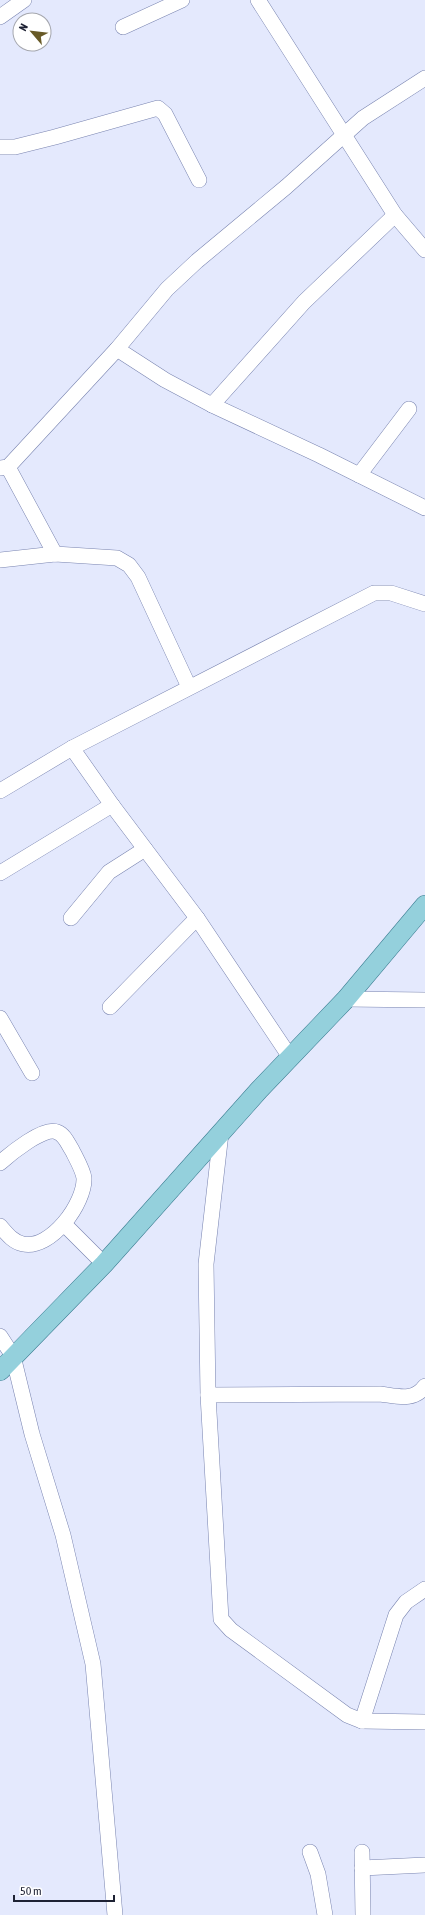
<svg xmlns="http://www.w3.org/2000/svg" width="425" height="1915" font-family="'Asap Condensed',sans-serif">
<rect width="100%" height="100%" fill="#e4e9fd"/>
<g fill="none" stroke-linecap="round" stroke-linejoin="round">
<defs>
<g id="minor">
<polyline points="258,0 395,215 425,250"/>
<polyline points="0,17 24,0"/>
<polyline points="123,27 182,0"/>
<polyline points="0,147 15,147 55,137 158,108 165,114 199,180"/>
<polyline points="117,349 165,380 212,405 319,455 425,508"/>
<polyline points="212,405 304,302 395,215"/>
<polyline points="8,467 55,554"/>
<polyline points="0,468 8,467 117,349 167,289 197,261 286,187 363,118 425,78"/>
<polyline points="359,475 409,409"/>
<polyline points="0,560 55,554 117,558 129,565 138,577 189,687"/>
<polyline points="72,748 112,805 197,918 290,1057"/>
<polyline points="0,791 72,748 374,593 391,593 425,604"/>
<polyline points="0,873 112,805"/>
<polyline points="71,918 109,872 145,849"/>
<polyline points="346,999 425,1000"/>
<polyline points="110,1007 197,918"/>
<polyline points="0,1018 32,1073"/>
<polyline points="221,1133 206,1264 208,1395 221,1619 231,1630 347,1715 362,1721 425,1722"/>
<path d="M0 1163C10 1154 44 1126 57 1132 65 1135 68 1144 72 1150 76 1158 83 1170 84 1178 85 1203 51 1250 23 1244 13 1242 7 1234 0 1226"/>
<polyline points="64,1224 104,1264"/>
<polyline points="0,1336 13,1356 32,1434 63,1535 93,1664 115,1915"/>
<path d="M208 1395 380 1394C397 1396 414 1402 425 1386"/>
<polyline points="362,1721 396,1615 406,1602 425,1589"/>
<polyline points="310,1852 318,1874 325,1915"/>
<polyline points="362,1852 363,1915"/>
<polyline points="362,1868 425,1865"/>
</g>
<polyline id="major" points="0,1371 104,1264 259,1090 346,999 425,905"/>
</defs>
<use href="#minor" stroke="#7984b0" stroke-width="16"/>
<use href="#major" stroke="#3c7e92" stroke-width="20"/>
<use href="#minor" stroke="#fff" stroke-width="15"/>
<use href="#major" stroke="#94d0dc" stroke-width="19"/>
</g>
<g transform="translate(32 32) rotate(298)"><circle r="19" fill="#ffffff" stroke="#a5a7ae"/>
<path d="M0-3L7 15L0 10L-7 15Z" fill="#685a27"/>
<text y="-6" font-size="11" font-weight="bold" text-anchor="middle" fill="#1e2234">N</text>
</g>
<path d="M14 1895v6h100v-6" fill="none" stroke="#1e2234" stroke-width="2"/>
<text x="20" y="1895" font-size="12" fill="#1e2234" stroke="#ffffff" stroke-width="3" paint-order="stroke">50 m</text>
</svg>
